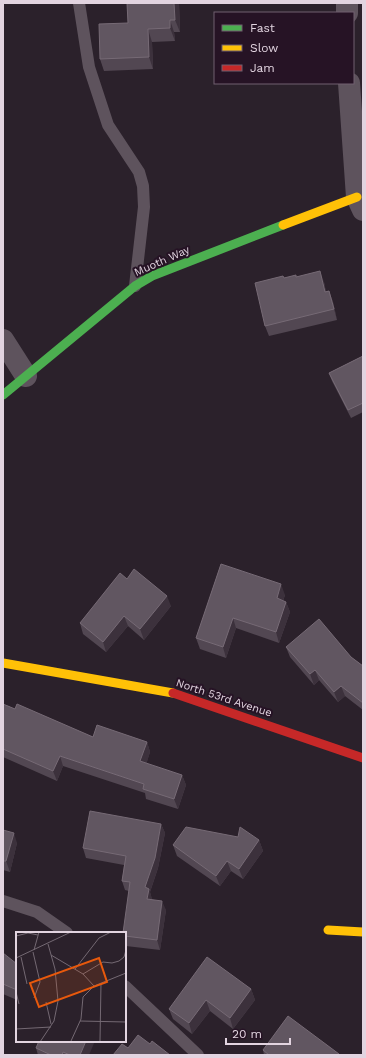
<svg xmlns="http://www.w3.org/2000/svg" width="366" height="1058" font-family="'Work Sans',sans-serif">
<rect width="100%" height="100%" fill="#2b212b"/>
<g fill="none" stroke-linecap="round" stroke-linejoin="round">
<g stroke="#5e535d" stroke-width="12">
<polyline points="79,3 89,67 108,125 139,172 143,186 144,207 135,286"/>
<polyline points="3,901 37,912 67,933"/>
<polyline points="125,986 198,1055"/>
</g>
<g stroke="#5e535d" stroke-width="22">
<polyline points="347,3 347,13"/>
<polyline points="349,83 357,197 363,210"/>
<polyline points="3,340 26,376"/>
</g>
<polyline stroke="#4caf50" stroke-width="9" points="3,395 135,286 152,276 283,225"/>
<g stroke="#ffc107" stroke-width="9">
<polyline points="283,225 357,197"/>
<polyline points="3,663 173,693"/>
<polyline points="328,930 363,932"/>
</g>
<polyline stroke="#c62828" stroke-width="9" points="173,693 363,758"/>
</g>
<g fill="#524752">
<polygon points="127,3 179,3 180,32 174,32 175,41 152,42 153,69 104,71 100,59 128,23"/>
<polygon points="297,277 324,282 326,292 329,291 333,302 337,320 269,336 265,326 284,278"/>
<polygon points="363,356 363,412 351,418 332,381 329,373"/>
<polygon points="221,564 285,595 283,601 286,602 290,612 279,643 236,628 226,658 200,649 196,638"/>
<polygon points="127,579 171,606 144,640 128,626 106,652 83,634 80,623"/>
<polygon points="286,647 351,657 363,666 363,710 345,696 338,702 319,680 314,685 290,657"/>
<polygon points="3,704 15,709 93,737 147,742 150,752 146,764 182,775 186,785 178,809 146,799 145,793 63,766 57,781 3,757"/>
<polygon points="161,824 165,833 158,868 150,892 152,900 166,910 160,950 126,946 125,942 125,933 129,891 125,890 122,881 124,865 86,858 83,848"/>
<polygon points="3,830 17,843 10,872 3,870"/>
<polygon points="238,837 259,840 263,851 243,879 231,871 220,886 177,856 173,845"/>
<polygon points="3,953 17,964 17,1000 3,994"/>
<polygon points="251,989 255,1000 233,1029 210,1011 192,1034 173,1019 169,1009"/>
<polygon points="36,1048 89,1055 38,1055"/>
<polygon points="263,1050 339,1055 264,1055"/>
</g>
<g fill="#3c313c">
<polygon points="174,3 179,3 180,32 175,20"/>
<polygon points="170,20 174,32 175,41 170,28"/>
<polygon points="148,29 152,42 153,69 149,57"/>
<polygon points="320,271 324,282 328,303 325,292"/>
<polygon points="329,291 333,302 337,320 334,309"/>
<polygon points="281,584 285,595 280,609 277,598"/>
<polygon points="167,596 171,606 144,640 140,629"/>
<polygon points="286,602 290,612 279,643 276,632"/>
<polygon points="124,616 128,626 106,652 103,642"/>
<polygon points="233,618 236,628 226,658 223,647"/>
<polygon points="315,670 319,680 314,685 310,674"/>
<polygon points="341,686 345,696 338,702 334,692"/>
<polygon points="147,742 150,752 144,772 140,761"/>
<polygon points="60,756 63,766 57,781 53,771"/>
<polygon points="182,775 186,785 178,809 174,799"/>
<polygon points="161,824 165,833 158,868 150,892 152,899 151,908 147,899 145,887"/>
<polygon points="14,833 17,843 10,872 6,861"/>
<polygon points="259,840 263,851 243,879 239,869"/>
<polygon points="227,861 231,871 220,886 216,876"/>
<polygon points="162,901 166,910 160,950 157,940"/>
<polygon points="251,989 255,1000 233,1029 230,1018"/>
<polygon points="206,1000 210,1011 192,1034 189,1023"/>
<polygon points="86,1041 95,1041 89,1055 80,1055"/>
</g>
<g fill="#615661" stroke="#766a75">
<polygon points="127,3 174,3 175,20 170,20 170,28 148,29 149,57 100,59 99,24 128,23"/>
<polygon points="320,271 325,292 329,291 334,309 265,326 255,283 283,276 284,278 296,275 296,277"/>
<polygon points="363,356 363,403 348,410 329,373"/>
<polygon points="221,564 281,584 277,598 286,602 276,632 233,618 223,647 196,638"/>
<polygon points="134,569 167,596 140,629 124,616 103,642 80,623 120,573 127,579"/>
<polygon points="319,619 351,657 363,666 363,703 341,686 334,692 315,670 310,674 286,647"/>
<polygon points="3,704 15,709 17,704 93,737 97,725 147,742 140,761 182,775 174,799 143,789 144,784 60,756 53,771 3,749"/>
<polygon points="90,811 161,824 155,858 145,887 149,889 147,899 162,901 157,940 125,936 125,933 123,933 130,882 122,881 126,856 83,848"/>
<polygon points="186,827 238,837 240,827 259,840 239,869 227,861 216,876 173,845"/>
<polygon points="3,830 14,833 6,861 3,861"/>
<polygon points="3,953 17,964 17,990 3,984"/>
<polygon points="207,957 251,989 230,1018 206,1000 189,1023 169,1009"/>
<polygon points="288,1016 339,1054 338,1055 269,1055 263,1050"/>
<polygon points="138,1035 150,1044 152,1041 170,1055 113,1055 122,1044 128,1048"/>
<polygon points="39,1041 86,1041 80,1055 70,1055 63,1052 62,1055 51,1055 36,1048"/>
</g>
<g text-anchor="middle" dominant-baseline="central" stroke-width="4" stroke-linejoin="round" paint-order="stroke">
<g font-size="11" fill="#e2d4e0" stroke="#261325">
<text transform="translate(162 261) rotate(-24)">Muoth Way</text>
<text transform="translate(224 698) rotate(18)">North 53rd Avenue</text>
</g>
</g>
<g transform="translate(16 932)">
<rect width="110" height="110" fill="#2b212b"/>
<path fill="none" stroke="#746973" stroke-width="1" d="M0 4 12 1 22 3M18 18 23 0M17 20 24 50 18 66M35 23 67 42 78 54M5 25 11 52M0 26 55 0M59 37 83 6 95 0M67 42 87 30 96 31 103 29 108 25 110 18M0 60 3 72M30 70 35 92M64 89 110 90M0 97 35 95M55 109 65 87 67 65 78 54 110 41M84 109 85 51M24 110 38 89 42 69 39 37 32 12M44 110H110"/>
<path fill="#e8590c" fill-opacity="0.15" stroke="#e8590c" stroke-width="2" d="M83 26 91 50 23 75 14 51Z"/>
<rect width="110" height="110" fill="none" stroke="#e2d4e0" stroke-width="2"/>
</g>
<rect width="366" height="1058" fill="none" stroke="#e2d4e0" stroke-width="8"/>
<rect x="214" y="12" width="140" height="72" fill="#261325" stroke="#716070"/>
<rect x="222" y="25" width="20" height="6" fill="#4caf50" stroke="#716070"/>
<text x="250" y="32" font-size="12" fill="#e2d4e0">Fast</text>
<rect x="222" y="45" width="20" height="6" fill="#ffc107" stroke="#716070"/>
<text x="250" y="52" font-size="12" fill="#e2d4e0">Slow</text>
<rect x="222" y="65" width="20" height="6" fill="#c62828" stroke="#716070"/>
<text x="250" y="72" font-size="12" fill="#e2d4e0">Jam</text>
<path d="M226 1038v6h64v-6" fill="none" stroke="#e2d4e0" stroke-width="2"/>
<text x="232" y="1038" font-size="12" fill="#e2d4e0" stroke="#261325" stroke-width="3" paint-order="stroke">20 m</text>
</svg>
